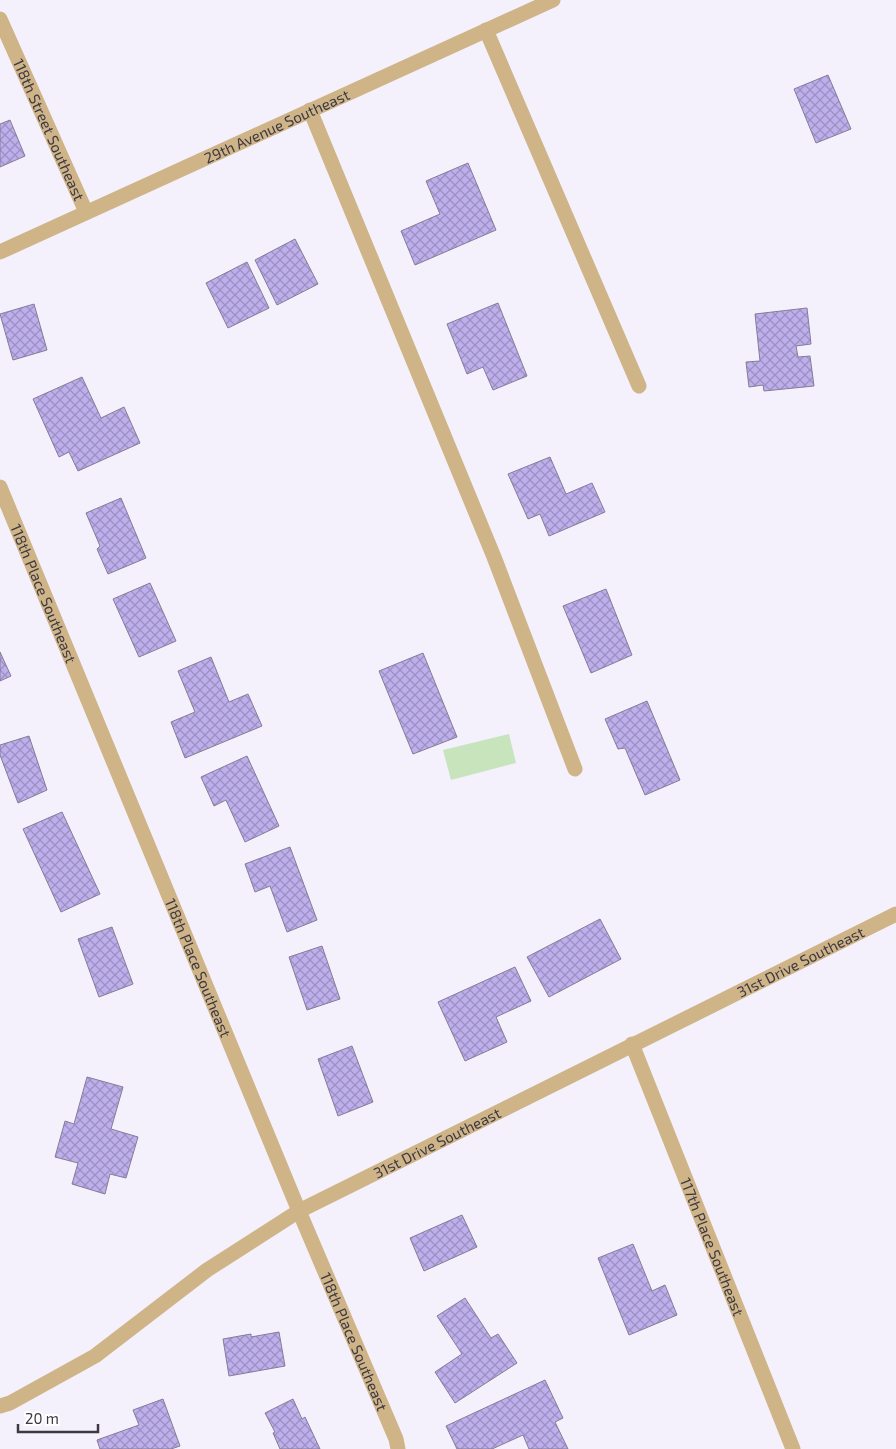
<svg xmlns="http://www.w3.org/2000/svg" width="896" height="1449" font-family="'Exo 2',sans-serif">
<defs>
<pattern id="building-cross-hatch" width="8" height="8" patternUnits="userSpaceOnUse" patternTransform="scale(1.25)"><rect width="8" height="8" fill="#beaeec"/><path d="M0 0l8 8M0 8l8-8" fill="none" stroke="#9c8fc1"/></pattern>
</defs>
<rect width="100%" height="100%" fill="#f4f1fc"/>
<polygon fill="#c7e4bd" points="509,734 516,763 451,780 443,750"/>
<g fill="url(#building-cross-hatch)" stroke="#837d96">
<polygon points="828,75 851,129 816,143 794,89"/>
<polygon points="10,120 25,156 0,167 0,124"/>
<polygon points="468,163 496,230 415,265 401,231 440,214 426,181"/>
<polygon points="295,239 318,284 277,305 255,260"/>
<polygon points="247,262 269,308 228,328 206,283"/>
<polygon points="498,303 527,376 493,390 483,367 467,374 447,324"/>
<polygon points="34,304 47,350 13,360 0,314"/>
<polygon points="807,308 811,344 796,346 798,357 810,356 814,386 764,391 763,385 749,387 746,362 760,361 755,314"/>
<polygon points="82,377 101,418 124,407 140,443 78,471 69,452 59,457 33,399"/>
<polygon points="550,457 566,494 592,483 605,512 549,536 540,514 528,519 508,474"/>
<polygon points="121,498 146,558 108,574 97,549 100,546 86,513"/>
<polygon points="150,583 176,641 139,657 113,599"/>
<polygon points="606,589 632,655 591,673 563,606"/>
<polygon points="0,652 11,676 0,681"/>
<polygon points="423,653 457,737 413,754 379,671"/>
<polygon points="211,657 229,702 248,694 262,726 185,758 171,722 195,712 178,671"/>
<polygon points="647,701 680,780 645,795 625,748 618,749 605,719"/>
<polygon points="29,736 47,790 18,803 0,755 0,745"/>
<polygon points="247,756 279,826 245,842 226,800 214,806 201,777"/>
<polygon points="62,812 100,894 61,912 23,829"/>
<polygon points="290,847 317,920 287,932 270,886 255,892 245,864"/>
<polygon points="600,919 621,959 549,997 527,957"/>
<polygon points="112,927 133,984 99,997 78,939"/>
<polygon points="322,946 340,999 307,1010 289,957"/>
<polygon points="515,967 531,1001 496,1017 507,1042 465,1061 438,1002"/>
<polygon points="352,1046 373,1102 338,1116 318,1059"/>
<polygon points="87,1077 123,1087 111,1129 138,1137 126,1178 110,1174 105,1194 72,1184 78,1163 55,1157 65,1121 74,1124"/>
<polygon points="462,1215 477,1247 424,1271 410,1238"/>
<polygon points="633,1244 652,1291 665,1285 677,1315 629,1335 598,1258"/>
<polygon points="465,1298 491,1338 498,1334 517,1363 455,1403 435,1372 462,1354 437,1316"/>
<polygon points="279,1332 285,1366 229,1376 223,1339 251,1334 251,1337"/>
<polygon points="545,1380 563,1418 555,1422 568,1449 529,1449 523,1435 492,1449 457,1449 446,1426"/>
<polygon points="163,1399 180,1446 171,1449 100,1449 97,1440 139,1425 133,1410"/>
<polygon points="293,1399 302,1419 305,1417 320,1449 280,1449 273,1433 275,1432 265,1413"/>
</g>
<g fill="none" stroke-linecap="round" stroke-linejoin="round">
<g stroke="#cfb488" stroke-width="15">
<path id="s1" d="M0 19 86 212"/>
<polyline points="486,30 639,386"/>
<polyline points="310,110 494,557 575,769"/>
<path id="s2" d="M0 252 553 0"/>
<path id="s3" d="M0 487 299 1211 396 1439 398 1449"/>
<path id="s4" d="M632 1044 793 1449"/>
<path id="s5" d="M0 1406 10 1403 95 1356 207 1270 299 1211 896 914"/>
</g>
</g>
<g text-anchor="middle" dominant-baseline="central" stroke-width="4" stroke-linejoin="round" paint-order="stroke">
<g font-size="15" fill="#3d3943" stroke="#fff">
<text stroke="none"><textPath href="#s2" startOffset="304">29th Avenue Southeast</textPath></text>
<text stroke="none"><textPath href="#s1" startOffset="121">118th Street Southeast</textPath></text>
<text stroke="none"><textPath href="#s3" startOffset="115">118th Place Southeast</textPath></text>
<text stroke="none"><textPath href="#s5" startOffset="918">31st Drive Southeast</textPath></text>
<text stroke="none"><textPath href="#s3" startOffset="520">118th Place Southeast</textPath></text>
<text stroke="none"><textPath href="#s5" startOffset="512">31st Drive Southeast</textPath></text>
<text stroke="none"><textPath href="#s4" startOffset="218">117th Place Southeast</textPath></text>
<text stroke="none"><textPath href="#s3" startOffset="925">118th Place Southeast</textPath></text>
</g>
</g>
<path d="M18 1424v8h80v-8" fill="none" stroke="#3d3943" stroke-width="2.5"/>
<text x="25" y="1424" font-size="15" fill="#3d3943" stroke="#ffffff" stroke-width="4" paint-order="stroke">20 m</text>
</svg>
